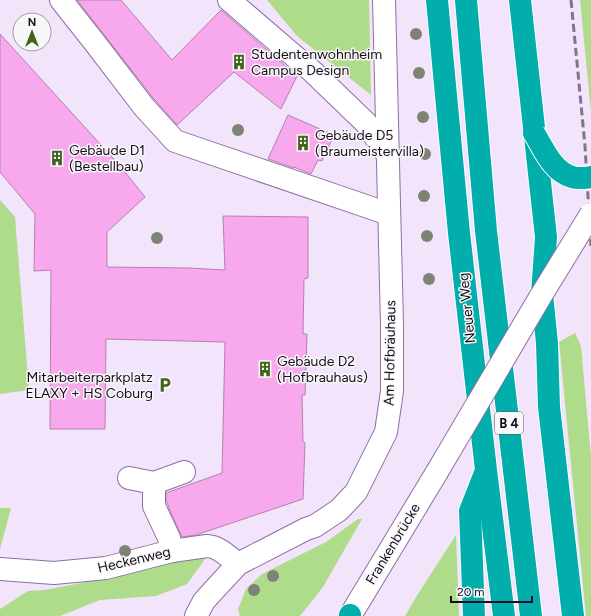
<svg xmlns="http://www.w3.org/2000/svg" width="591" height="616" font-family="Figtree,sans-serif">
<rect width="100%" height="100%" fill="#f2e4fb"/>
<g fill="#afdc8b">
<polygon points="267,0 369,0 371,95 297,36"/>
<polygon points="580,0 591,0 591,112"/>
<polygon points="0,200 15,217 29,390 0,394"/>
<polygon points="575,333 581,346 591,457 591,616 586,616 559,342"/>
<polygon points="0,508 11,508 0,549"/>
<polygon points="358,519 362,519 323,587 300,616 240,616 238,609 246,589 262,574 326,542"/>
<polygon points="456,535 459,616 405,616 418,594"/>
<polygon points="177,553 205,559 187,584 156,596 100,600 60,616 0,616 0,609 28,591 45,590 117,576"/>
</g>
<g fill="#f8a8ec" stroke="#b481ac">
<polygon points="77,0 121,0 172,60 221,10 297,76 281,109 234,72 177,125 154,99"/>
<polygon points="0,34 122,168 145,197 107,232 107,267 189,268 225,270 223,216 308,217 308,278 304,279 303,334 307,334 305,395 302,395 303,441 305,443 303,499 196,535 182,537 170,511 166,499 166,493 222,473 225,342 106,339 105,429 50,429 51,270 34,271 35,214 0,172"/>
<polygon points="288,115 334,135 322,161 318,160 311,174 294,167 294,168 268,159"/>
</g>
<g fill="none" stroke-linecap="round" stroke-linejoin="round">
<defs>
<g id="minor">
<polyline points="61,0 95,43 144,107 175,141 389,214"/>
<polyline points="229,0 313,72 366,123 387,154"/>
<polyline points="129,478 154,483"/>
<polyline points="172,551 169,538 154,506 154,483 184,472"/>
<path d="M0 569 54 573 106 568 172 551 207 546C218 546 229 557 238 564"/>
<polyline points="196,616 204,601 213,591 238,564 306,529 315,526 339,510 356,492 386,432 392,391 392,325 384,0"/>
<polyline points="350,616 437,472"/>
</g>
<g id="highway">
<polyline points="437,0 459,233 486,470 504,616"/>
<polyline points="466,0 486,231 531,616"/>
<polyline points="520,0 546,237 542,294 547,343 549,407 573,616"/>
<polyline points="350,615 350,616"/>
<polyline points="474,616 470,511 485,473"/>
</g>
</defs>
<use href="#minor" stroke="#8f6fa2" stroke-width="24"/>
<use href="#highway" stroke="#fff" stroke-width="24"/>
<use href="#minor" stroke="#fff" stroke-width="22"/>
<use href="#highway" stroke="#01aeab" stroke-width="22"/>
<polyline stroke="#82758a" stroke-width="3" stroke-dasharray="8 4" stroke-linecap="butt" points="571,0 585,146 591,246"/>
<defs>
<polyline id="minor-bridge" points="437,472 542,294 591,214"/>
<path id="highway-bridge" d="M534 133C544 149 552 171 572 177 578 179 585 178 591 177"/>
</defs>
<use href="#minor-bridge" stroke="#8f6fa2" stroke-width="24" stroke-linecap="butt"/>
<use href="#highway-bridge" stroke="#fff" stroke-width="24" stroke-linecap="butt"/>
<use href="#minor-bridge" stroke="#fff" stroke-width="22"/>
<use href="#highway-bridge" stroke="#01aeab" stroke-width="22"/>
</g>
<g fill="#7e8475">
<circle cx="416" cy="34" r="6"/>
<circle cx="419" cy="73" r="6"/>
<circle cx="423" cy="117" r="6"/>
<circle cx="238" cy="130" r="6"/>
<circle cx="425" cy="154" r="6"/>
<circle cx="424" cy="196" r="6"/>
<circle cx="427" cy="236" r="6"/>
<circle cx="157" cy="238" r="6"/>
<circle cx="429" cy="279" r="6"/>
<circle cx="125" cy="551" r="6"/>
<circle cx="273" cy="576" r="6"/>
<circle cx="254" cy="590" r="6"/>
</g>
<defs>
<symbol id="building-bare" viewBox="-9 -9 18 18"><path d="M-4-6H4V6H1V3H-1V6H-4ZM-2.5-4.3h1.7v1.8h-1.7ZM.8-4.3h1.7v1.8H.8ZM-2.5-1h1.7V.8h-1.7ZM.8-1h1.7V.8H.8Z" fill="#40641c" stroke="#f8f8f8" stroke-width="2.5" paint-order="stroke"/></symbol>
<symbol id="parking-bare" viewBox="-9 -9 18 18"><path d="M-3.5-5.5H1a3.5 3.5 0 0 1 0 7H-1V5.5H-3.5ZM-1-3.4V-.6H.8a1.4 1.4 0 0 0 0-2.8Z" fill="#40641c" stroke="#f8f8f8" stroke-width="2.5" paint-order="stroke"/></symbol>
</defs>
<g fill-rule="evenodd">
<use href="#building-bare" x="228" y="51" width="22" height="22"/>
<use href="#building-bare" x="292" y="132" width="22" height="22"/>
<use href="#building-bare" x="46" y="147" width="22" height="22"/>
<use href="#building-bare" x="254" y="358" width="22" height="22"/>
<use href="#parking-bare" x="154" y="374" width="22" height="22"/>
</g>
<g text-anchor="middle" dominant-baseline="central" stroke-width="3" stroke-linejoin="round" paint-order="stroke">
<rect fill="#f8f8f8" stroke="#5b5360" stroke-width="1" x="495" y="412" width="28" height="22" rx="3"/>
<g font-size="13" font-weight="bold" fill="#180c1f">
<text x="509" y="423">B 4</text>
</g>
<g font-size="14" fill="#180c1f" stroke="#f8f8f8" text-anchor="start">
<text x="251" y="54">Studentenwohnheim<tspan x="251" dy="16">Campus Design</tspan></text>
<text x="315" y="135">Gebäude D5<tspan x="315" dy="16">(Braumeistervilla)</tspan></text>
<text x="69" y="150">Gebäude D1<tspan x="69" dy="16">(Bestellbau)</tspan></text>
<text x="277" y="361">Gebäude D2<tspan x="277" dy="16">(Hofbrauhaus)</tspan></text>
<text x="153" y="377" text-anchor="end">Mitarbeiterparkplatz<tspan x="153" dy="16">ELAXY + HS Coburg</tspan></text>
</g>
<g font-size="14" fill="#180c1f" stroke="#f8f8f8">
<text transform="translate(467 308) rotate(-96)">Neuer Weg</text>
<text transform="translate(390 353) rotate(-89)">Am Hofbräuhaus</text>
<text transform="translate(393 544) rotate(-59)">Frankenbrücke</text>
<text transform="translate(134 560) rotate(-13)">Heckenweg</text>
</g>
</g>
<g transform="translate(32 32)"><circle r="19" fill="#f8f8f8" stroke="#9e9aa1"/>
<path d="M0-3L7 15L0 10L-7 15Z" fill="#40641c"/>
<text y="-6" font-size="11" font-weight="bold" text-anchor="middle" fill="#180c1f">N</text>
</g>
<path d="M451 596v6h81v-6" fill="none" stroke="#180c1f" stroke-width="2"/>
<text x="457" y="596" font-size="12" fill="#180c1f" stroke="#f8f8f8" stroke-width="3" paint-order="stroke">20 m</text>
</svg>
